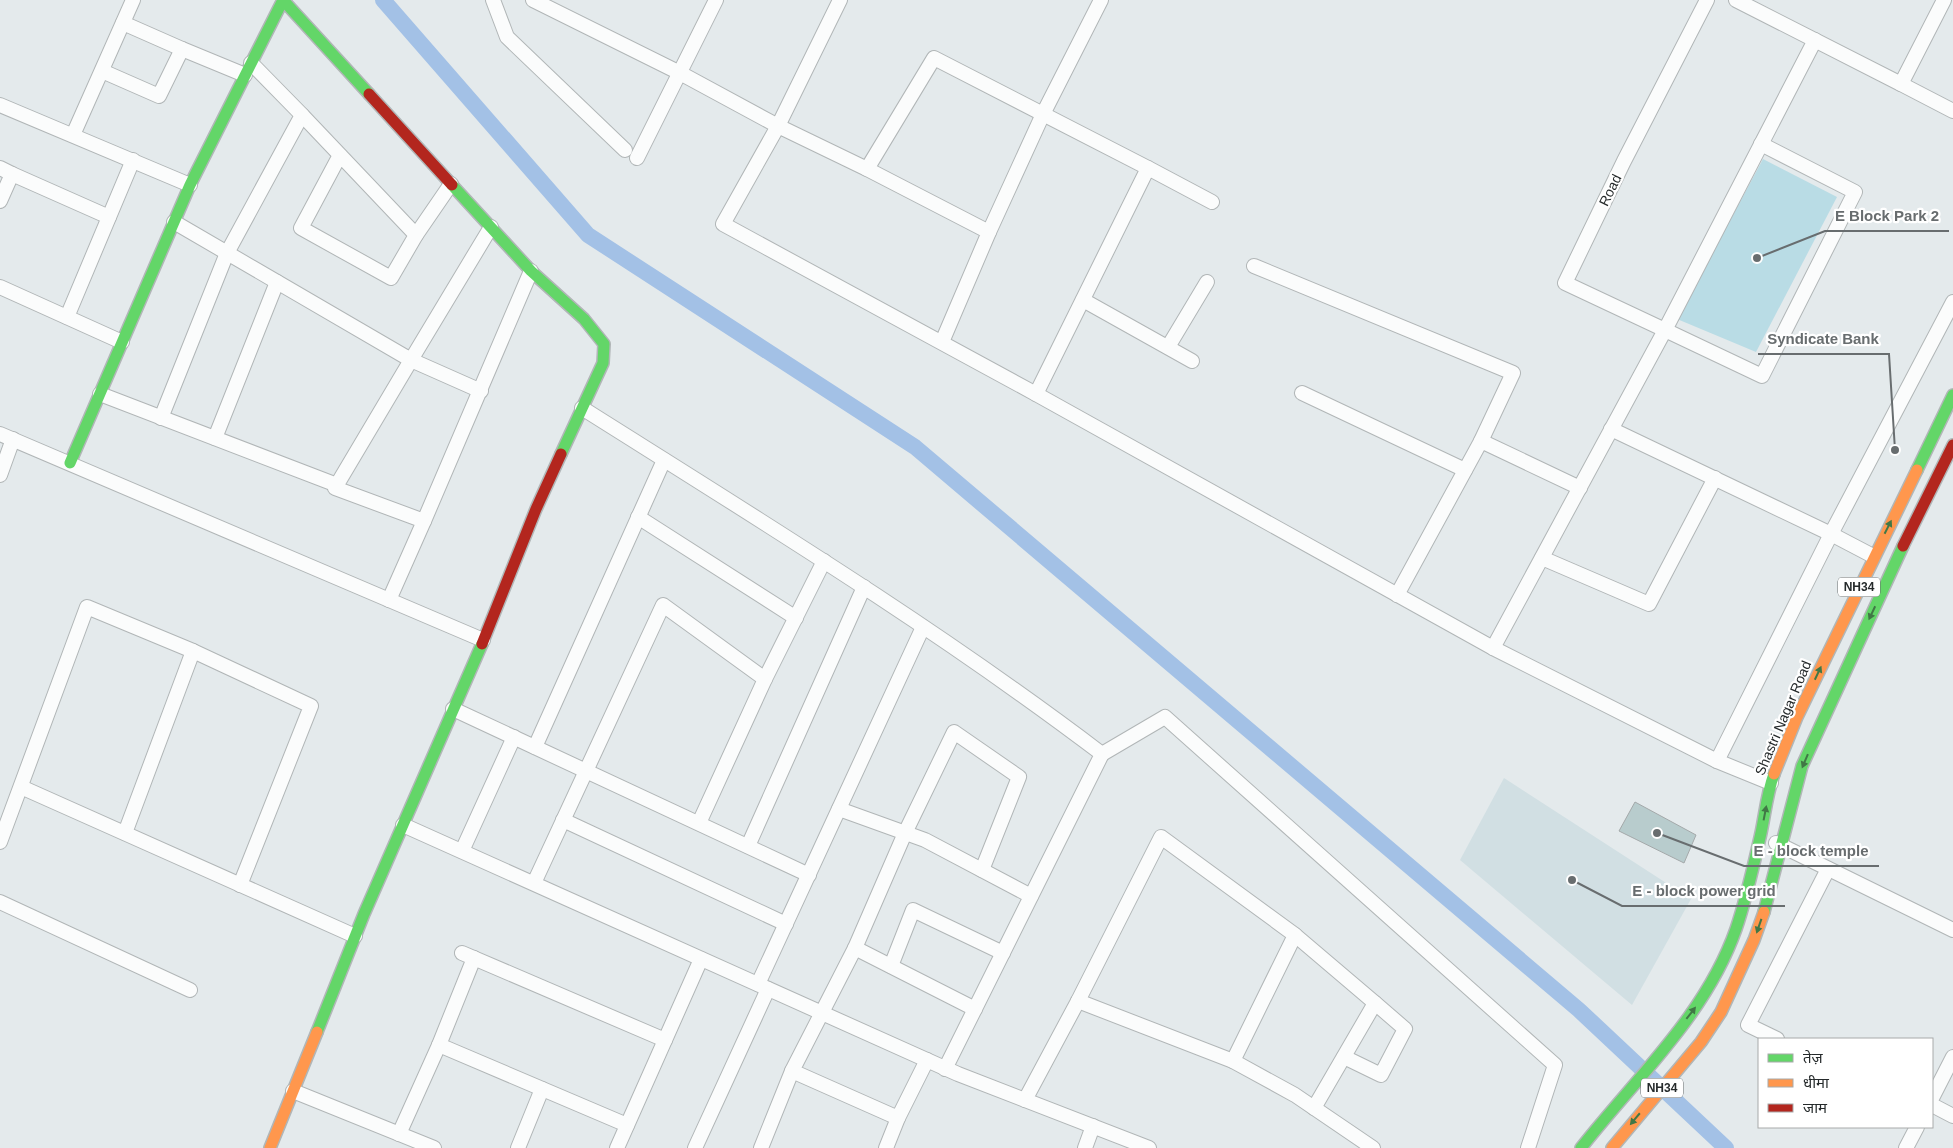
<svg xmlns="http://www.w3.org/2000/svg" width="1953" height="1148" font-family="Helvetica,'Noto Sans Devanagari',sans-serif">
<rect width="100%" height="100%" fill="#e4eaec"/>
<polygon fill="#d1dfe3" points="1504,778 1691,899 1632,1005 1460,860"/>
<polygon fill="#b9dce5" points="1763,159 1837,197 1756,352 1677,319"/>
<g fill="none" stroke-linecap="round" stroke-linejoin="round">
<polyline stroke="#a3c1e6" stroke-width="16" points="383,0 588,235 915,447 1579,1010 1726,1148"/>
</g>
<polygon fill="#b8cccd" stroke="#a4a9aa" points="1635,802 1696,835 1684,863 1619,831"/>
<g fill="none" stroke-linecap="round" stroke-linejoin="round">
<defs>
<g id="street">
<polyline points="493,0 507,37 625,150"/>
<polyline points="533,0 680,73 778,126 840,0"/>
<polyline points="1707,0 1624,161 1565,283 1665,330 1815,40"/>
<polyline points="1736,0 1901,84"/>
<polyline points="1944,0 1901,84 1953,111"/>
<polyline points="182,49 245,75"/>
<polyline points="102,71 159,96 182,49 123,23"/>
<polyline points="0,105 190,185"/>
<polyline points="302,115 416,235 391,278 301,228 340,155"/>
<polyline points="73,135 133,0"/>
<polyline points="637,158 716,0"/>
<polyline points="0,168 12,174 0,201"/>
<polyline points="867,169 778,126 723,224 1036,394 1493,648 1717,761 1771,783"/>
<polyline points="12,174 109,217"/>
<polyline points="174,222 411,360 491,227"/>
<polyline points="989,232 1043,114 1101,0"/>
<polyline points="416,235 451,184"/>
<polyline points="1254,266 1513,373 1481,441"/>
<polyline points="0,287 122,342"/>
<polyline points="1083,300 1192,361"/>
<polyline points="67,317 133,160"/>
<polyline points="942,342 989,232 867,169 934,58 1148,168"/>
<polyline points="1168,347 1207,282"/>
<polyline points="1302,393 1465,470"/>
<polyline points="100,394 337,485"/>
<polyline points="1036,394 1148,168 1212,202"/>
<path d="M582 408C758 519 936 628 1102 754L945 1069"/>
<polyline points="161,418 227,253 302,115 251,63"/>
<polyline points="1611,429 1831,534 1873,556"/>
<polyline points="0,434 483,640"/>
<polyline points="215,438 277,282"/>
<polyline points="0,475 13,439"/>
<polyline points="638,517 796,618"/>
<polyline points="424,521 531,271"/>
<polyline points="1542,558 1649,604 1715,478"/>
<polyline points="1397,595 1481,441 1580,488"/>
<polyline points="389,600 424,521 335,488 411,360 481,391"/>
<polyline points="1493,648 1665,330 1762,376 1855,192 1761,144"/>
<polyline points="765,679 824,561"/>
<polyline points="453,709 809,875"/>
<polyline points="535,747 664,460"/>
<polyline points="1102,754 1165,717 1555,1065 1528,1148"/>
<polyline points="1717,761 1831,534 1953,302"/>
<polyline points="21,787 355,936"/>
<polyline points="839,809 925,840 1031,896"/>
<polyline points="563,820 786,924"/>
<polyline points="403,825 958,1074 1149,1148"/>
<polyline points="125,833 193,651"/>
<polyline points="0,842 87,607 193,651 311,706 240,885"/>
<polyline points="1776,843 1953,930"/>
<polyline points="748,846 864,587"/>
<polyline points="462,851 514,737"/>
<polyline points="534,883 663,605 765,679 699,823"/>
<polyline points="0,902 190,990"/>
<polyline points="1295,935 1375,1003 1314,1108"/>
<polyline points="855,948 975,1009"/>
<polyline points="462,953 665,1040"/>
<polyline points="891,966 913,910 1003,953"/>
<polyline points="758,984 923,627"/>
<polyline points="1078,1001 1233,1061 1295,1095 1373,1148"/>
<polyline points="1777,1039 1748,1025 1828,869"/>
<polyline points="439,1045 627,1125"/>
<polyline points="1344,1057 1381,1075 1405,1029 1375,1003"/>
<polyline points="927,1060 898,1118 792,1071 855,948 905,833 954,732 1019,777 982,870"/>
<polyline points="293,1091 434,1148"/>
<polyline points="1932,1098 1953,1057"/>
<polyline points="1025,1100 1078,1001 1161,837 1295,935 1233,1061"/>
<polyline points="1932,1105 1953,1116"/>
<polyline points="399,1134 439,1045 474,958"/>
<polyline points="518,1148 542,1089"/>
<polyline points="617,1148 701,959"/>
<polyline points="695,1148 768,989"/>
<polyline points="761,1148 792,1071"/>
<polyline points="886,1148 898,1118"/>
<polyline points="1085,1148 1093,1126"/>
<polyline points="1906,1148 1917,1127"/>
</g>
<g id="fast">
<polyline points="452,185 531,271 584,319 604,344 603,363 561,454"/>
<polyline points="70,463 190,185 283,0 369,94"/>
<polyline points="1917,470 1953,395"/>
<polyline points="1764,912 1802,766 1903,546"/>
<polyline points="317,1032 364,914 482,644"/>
<path d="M1581 1148C1636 1078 1706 1015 1736 929 1746 900 1754 864 1761 833 1765 814 1767 793 1774 774"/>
</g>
<g id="slow">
<polyline points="1774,774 1797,717 1917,470"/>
<polyline points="270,1148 317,1032"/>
<polyline points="1612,1148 1701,1042 1721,1012 1754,940 1764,912"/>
</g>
<g id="jam">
<polyline points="369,94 452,185"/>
<polyline points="1903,546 1953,445"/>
<polyline points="482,644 536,509 561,454"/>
</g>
</defs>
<use href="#street" stroke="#b1b6b7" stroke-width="16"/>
<use href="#fast" stroke="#b1b6b7" stroke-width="14"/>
<use href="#slow" stroke="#b1b6b7" stroke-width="14"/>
<use href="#jam" stroke="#b1b6b7" stroke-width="14"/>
<use href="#street" stroke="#fbfcfc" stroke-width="14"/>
<use href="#fast" stroke="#63d668" stroke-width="11"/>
<use href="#slow" stroke="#ff974d" stroke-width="11"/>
<use href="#jam" stroke="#b3261e" stroke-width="11"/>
</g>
<defs><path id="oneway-solid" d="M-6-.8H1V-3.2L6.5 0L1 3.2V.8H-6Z" transform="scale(1.25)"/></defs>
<g fill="#417746">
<use href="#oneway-solid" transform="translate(1888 527) rotate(-63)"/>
<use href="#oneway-solid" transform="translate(1872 613) rotate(115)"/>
<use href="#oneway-solid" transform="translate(1818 673) rotate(-65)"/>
<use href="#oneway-solid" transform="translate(1805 761) rotate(113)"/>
<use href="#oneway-solid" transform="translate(1765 813) rotate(-79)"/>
<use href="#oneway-solid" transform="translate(1759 926) rotate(109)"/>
<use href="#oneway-solid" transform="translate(1691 1013) rotate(-52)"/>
<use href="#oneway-solid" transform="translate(1635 1119) rotate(130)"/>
</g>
<g text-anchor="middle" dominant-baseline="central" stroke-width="4.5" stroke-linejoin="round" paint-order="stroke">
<g fill="#fff" stroke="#666a6b" stroke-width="1">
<rect x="1838" y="577.5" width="42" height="19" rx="4"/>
<rect x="1641" y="1078.5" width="42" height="19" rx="4"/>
</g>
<g font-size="12" font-weight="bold" fill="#252a2b">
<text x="1859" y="587">NH34</text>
<text x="1662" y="1088">NH34</text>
</g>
<g font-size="14" fill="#252a2b" stroke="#fff">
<text transform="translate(1610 190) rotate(-64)">Road</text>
<text transform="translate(1783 718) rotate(-67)">Shastri Nagar Road</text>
</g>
</g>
<path fill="none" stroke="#686d6f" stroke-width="2" d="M1757 258L1825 231H1949M1895 450L1889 354H1758M1657 833L1744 866H1879M1572 880L1622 906H1785"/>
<g fill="#686d6f" stroke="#fff" stroke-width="2">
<circle cx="1757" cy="258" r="5"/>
<circle cx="1895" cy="450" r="5"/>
<circle cx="1657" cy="833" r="5"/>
<circle cx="1572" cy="880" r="5"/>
</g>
<g font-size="15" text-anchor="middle" font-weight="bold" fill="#686d6f" stroke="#fff" stroke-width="4.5" stroke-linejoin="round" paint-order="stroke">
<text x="1887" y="221">E Block Park 2</text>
<text x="1823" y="344">Syndicate Bank</text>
<text x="1811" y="856">E - block temple</text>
<text x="1704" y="896">E - block power grid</text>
</g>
<rect x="1758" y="1038" width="175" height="90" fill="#ffffff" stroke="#a8aaaa"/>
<rect x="1768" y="1054" width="25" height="8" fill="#63d668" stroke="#a8aaaa"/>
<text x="1803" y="1063" font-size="15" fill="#252a2b">तेज़</text>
<rect x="1768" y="1079" width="25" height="8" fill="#ff974d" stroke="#a8aaaa"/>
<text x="1803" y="1088" font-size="15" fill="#252a2b">धीमा</text>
<rect x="1768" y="1104" width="25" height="8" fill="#b3261e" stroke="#a8aaaa"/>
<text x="1803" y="1113" font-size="15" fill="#252a2b">जाम</text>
</svg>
